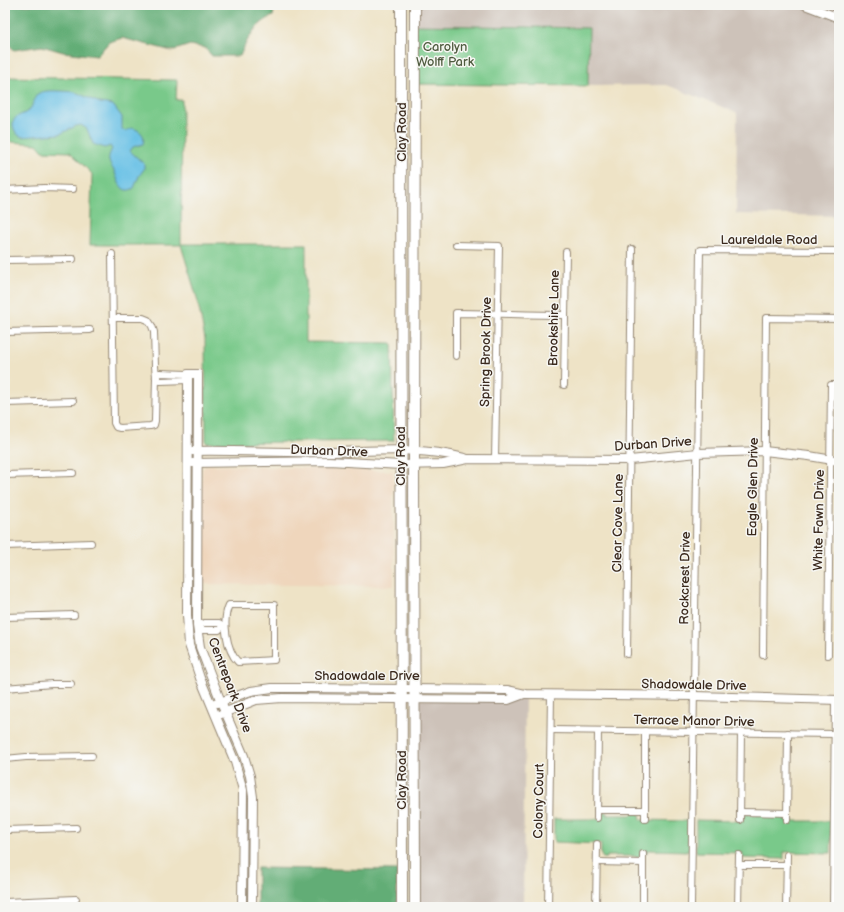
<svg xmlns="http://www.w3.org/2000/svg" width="844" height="912" font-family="'Balsamiq Sans',sans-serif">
<rect width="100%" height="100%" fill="#f6f6f2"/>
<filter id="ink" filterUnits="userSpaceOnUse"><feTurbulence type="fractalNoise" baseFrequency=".025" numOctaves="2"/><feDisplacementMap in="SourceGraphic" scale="8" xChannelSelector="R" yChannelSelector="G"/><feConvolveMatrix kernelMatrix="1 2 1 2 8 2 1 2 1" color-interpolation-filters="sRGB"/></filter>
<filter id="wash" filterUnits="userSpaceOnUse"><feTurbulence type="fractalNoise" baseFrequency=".012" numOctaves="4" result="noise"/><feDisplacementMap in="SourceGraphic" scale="16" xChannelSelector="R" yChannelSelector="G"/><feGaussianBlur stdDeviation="0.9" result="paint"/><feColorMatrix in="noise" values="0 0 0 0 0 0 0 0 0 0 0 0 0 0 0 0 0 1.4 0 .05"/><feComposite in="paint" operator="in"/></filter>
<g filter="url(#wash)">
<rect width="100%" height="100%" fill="#eee3c6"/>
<polygon fill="#efd6bc" points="207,465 393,471 394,586 202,584 202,469"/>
<g fill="#cdc2b9">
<polygon points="415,5 839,5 839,216 736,214 737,113 667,85 588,86 589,28 414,25"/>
<polygon points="525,694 523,907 415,907 415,699 508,700"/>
</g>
<g fill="#79c98a" stroke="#5a7a54">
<polygon points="414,25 589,28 588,86 414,84"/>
<polygon points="5,77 177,80 176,100 182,100 181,244 306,244 306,342 392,343 394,441 206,443 205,339 197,298 181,245 90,245 92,174 70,152 43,151 37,144 11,142 7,138 5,138"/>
<polygon points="605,812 607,813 607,815 632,815 633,813 640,814 641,820 689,821 689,851 648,850 648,852 641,853 640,856 637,858 634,856 607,856 607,858 603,858 601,855 601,844 554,842 554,819 601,819 602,814"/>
<polygon points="744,814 785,815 785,821 831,821 831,853 784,852 784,859 743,858 743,853 696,852 696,820 743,821"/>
</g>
<g fill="#62ad76" stroke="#4e6c4a">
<path d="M5 5H275L273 16C254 25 248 38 240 56H212L205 48 190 45 172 51 122 38 109 42 97 56 63 52 42 46 14 50 9 45H5Z"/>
<polygon points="257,868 397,870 397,905 395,907 257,907"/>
</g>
<path fill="#69c1e6" stroke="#527682" d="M61 91 75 92 100 103 113 105 122 117V129L125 131 132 128C140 130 146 135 143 144L133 147 130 151 144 164V169L139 176 134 188C121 196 118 180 114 170 112 168 110 165 109 161 108 157 110 153 112 149L110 146 105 148 93 144 87 129 81 125 76 126 60 134 22 137C17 135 14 131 13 125 12 114 25 116 30 109 34 104 33 97 39 93 45 90 55 91 61 91Z"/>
</g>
<g filter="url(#ink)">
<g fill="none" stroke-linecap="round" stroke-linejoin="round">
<defs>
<g id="minor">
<polyline points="5,190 44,188 73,189"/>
<polyline points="456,245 499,246 495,459"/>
<path d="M112 254C113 310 113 366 114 423L116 427 120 428 150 426 154 425 155 421 156 377 155 366 154 332 152 326 148 320 143 318H113"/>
<polyline points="5,260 73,259"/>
<polyline points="5,332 90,330"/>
<path d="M456 356V313C492 313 528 315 565 315"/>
<polyline points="156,377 160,381 188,380"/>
<polyline points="156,377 159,373 188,374"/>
<polyline points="564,385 566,252"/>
<polyline points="5,403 73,401"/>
<polyline points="5,475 73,473"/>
<polyline points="5,546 91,543"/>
<path d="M229 605H274V660L238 662C226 650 222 620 229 605Z"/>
<polyline points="5,617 74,615"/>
<polyline points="197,626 203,630 219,630 223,626 225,626"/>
<polyline points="199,626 204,623 219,623 223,626"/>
<polyline points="627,654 632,249"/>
<polyline points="763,655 766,318 839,319"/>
<polyline points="828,655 831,385 839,385"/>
<polyline points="5,688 52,684 71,684"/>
<polyline points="551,730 836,734"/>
<polyline points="5,759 26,757 92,756"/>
<polyline points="597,810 644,810"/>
<polyline points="740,812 787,813"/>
<polyline points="597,818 598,731"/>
<polyline points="645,819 645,731"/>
<polyline points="740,820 741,732"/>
<polyline points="787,820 788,733"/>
<polyline points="5,830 76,828"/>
<polyline points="597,862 643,863"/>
<polyline points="739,865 787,865"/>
<polyline points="5,902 76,899"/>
<polyline points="548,907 551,695"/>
<polyline points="596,907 597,844"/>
<polyline points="643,907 643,854"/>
<polyline points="691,907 700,250 839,251"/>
<polyline points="738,907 739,855"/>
<polyline points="786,907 787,855"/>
<polyline points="833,907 835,700"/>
</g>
<g id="tertiary">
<polyline points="805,5 839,18"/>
<polyline points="835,5 839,6"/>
<path d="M192 451C238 450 283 453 329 452 375 451 420 446 465 458"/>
<polyline points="192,463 329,461 401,465 443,464 468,459 630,460 698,453 764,451 809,456 839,461"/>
<polyline points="217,703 251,691 272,688 305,688 507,690 525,694 694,696 839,700"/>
<polyline points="221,714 256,700 282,698 508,700 524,694"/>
<polyline points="242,907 243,790 235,762 200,678 189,645 187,615 188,374 198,374 197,626 200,647 221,702 244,756 250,776 253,797 252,907"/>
</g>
<g id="primary">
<polyline points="401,5 402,907"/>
<polyline points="415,5 414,465 415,907"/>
</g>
</defs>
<use href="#minor" stroke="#948672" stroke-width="8"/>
<use href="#tertiary" stroke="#948672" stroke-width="10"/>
<use href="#primary" stroke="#948672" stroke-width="12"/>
<use href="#minor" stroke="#fff" stroke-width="6"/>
<use href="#tertiary" stroke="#fff" stroke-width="8"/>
<use href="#primary" stroke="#fff" stroke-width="10"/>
</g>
</g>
<g text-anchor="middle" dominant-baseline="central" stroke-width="3" stroke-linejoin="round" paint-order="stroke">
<g font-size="13" fill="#4e5a3e" stroke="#f6f6f2">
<text x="445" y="47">Carolyn<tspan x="445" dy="15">Wolff Park</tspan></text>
</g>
<g font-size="13" fill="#3b2a1e" stroke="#f6f6f2">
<text transform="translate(402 132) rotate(-90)">Clay Road</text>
<text x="769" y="240">Laureldale Road</text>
<text transform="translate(554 318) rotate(-89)">Brookshire Lane</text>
<text transform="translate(486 352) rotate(-89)">Spring Brook Drive</text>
<text transform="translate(653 444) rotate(-4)">Durban Drive</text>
<text transform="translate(329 451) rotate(2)">Durban Drive</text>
<text transform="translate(401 456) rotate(-90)">Clay Road</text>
<text transform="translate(753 487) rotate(-89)">Eagle Glen Drive</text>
<text transform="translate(819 520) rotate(-89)">White Fawn Drive</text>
<text transform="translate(618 523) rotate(-89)">Clear Cove Lane</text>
<text transform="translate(685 578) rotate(-89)">Rockcrest Drive</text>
<text x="367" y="676">Shadowdale Drive</text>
<text transform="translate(230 685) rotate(69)">Centrepark Drive</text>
<text transform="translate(694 685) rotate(1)">Shadowdale Drive</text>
<text transform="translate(694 721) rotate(1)">Terrace Manor Drive</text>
<text transform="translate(402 780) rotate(-90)">Clay Road</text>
<text transform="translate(539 801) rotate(-89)">Colony Court</text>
</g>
</g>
<rect width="844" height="912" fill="none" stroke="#f6f6f2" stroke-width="20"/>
</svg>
